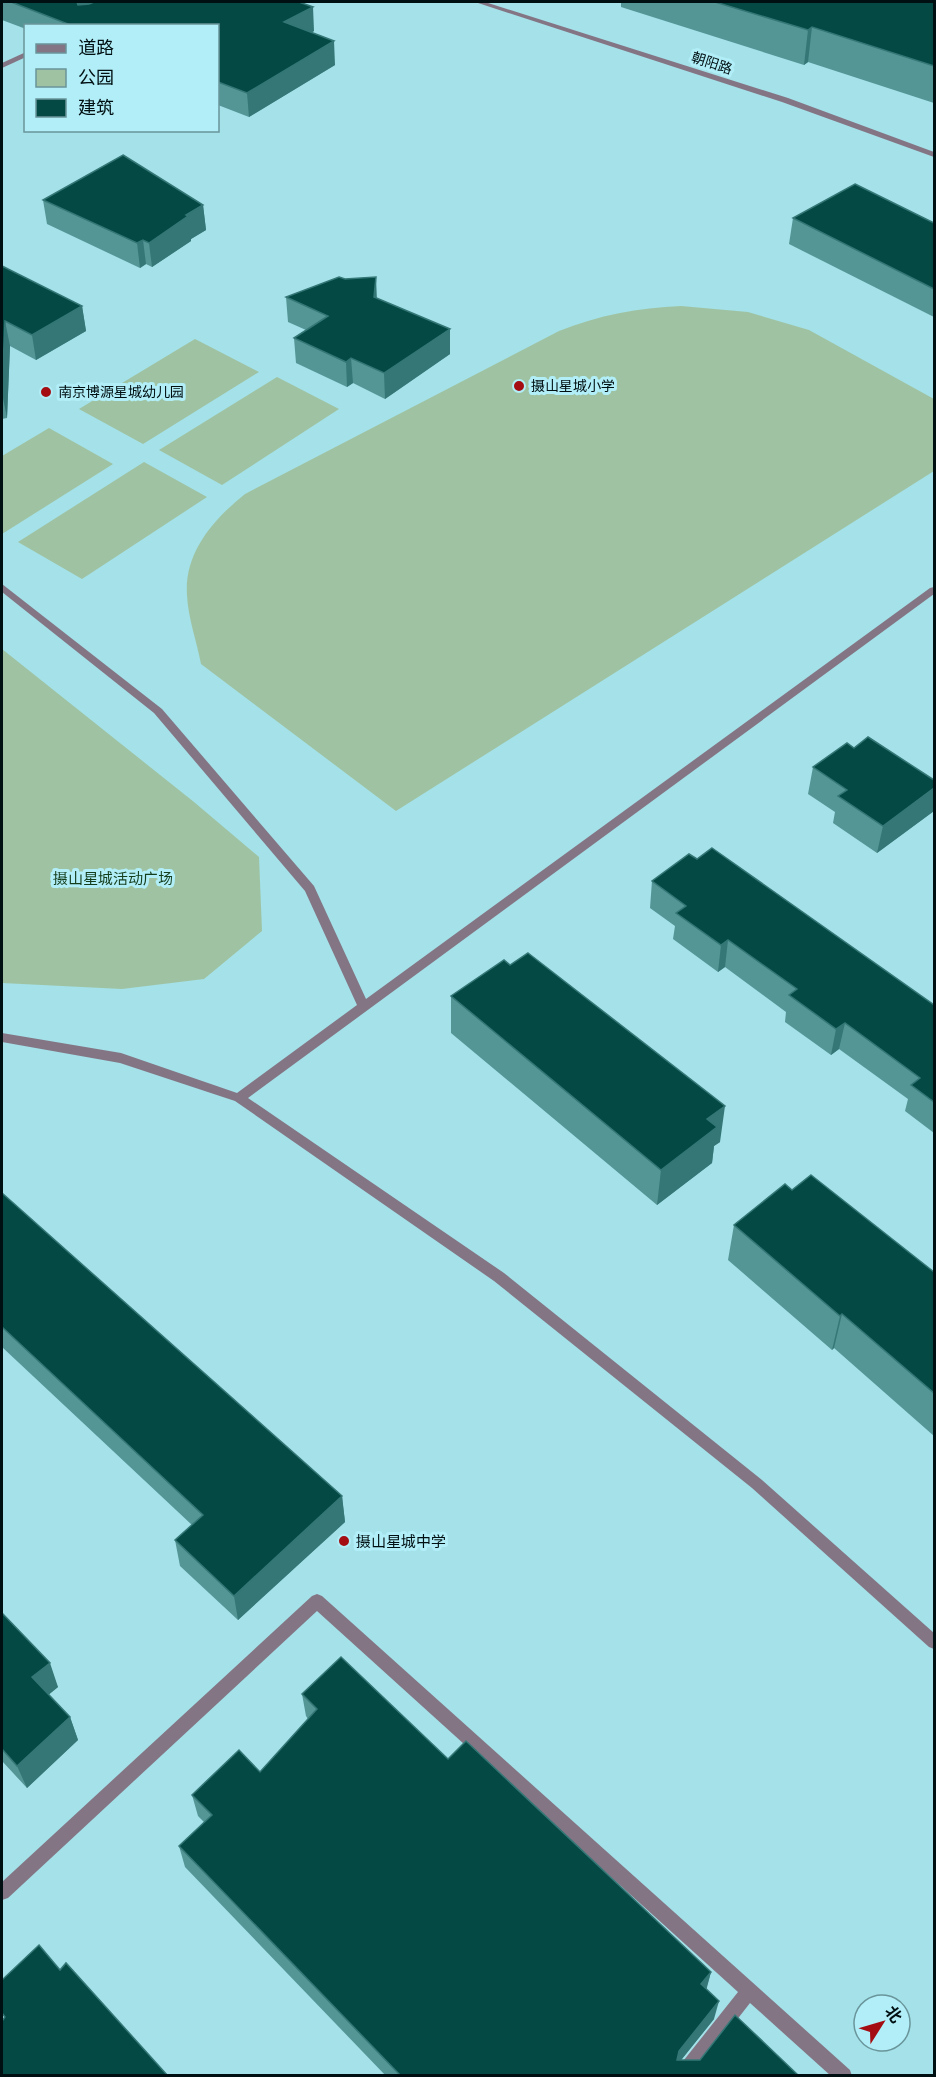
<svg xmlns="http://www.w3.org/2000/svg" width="936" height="2077" font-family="Helvetica,'Noto Sans SC',sans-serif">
<rect width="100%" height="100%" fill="#a4e1e9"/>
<g fill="#9fc3a2">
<path d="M681 306 748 312 809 330 934 399V471L396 811 201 664C197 642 188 618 187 595 184 552 214 519 245 494L559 331C599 315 638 308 681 306Z"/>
<polygon points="195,339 259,372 143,444 79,409"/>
<polygon points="277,377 339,409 222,485 159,450"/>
<polygon points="49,428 113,464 2,534 2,456"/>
<polygon points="144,462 207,497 82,579 18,542"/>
<polygon points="2,649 194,802 259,857 262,931 204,979 122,989 2,983"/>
</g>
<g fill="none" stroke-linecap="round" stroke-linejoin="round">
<polygon fill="#847584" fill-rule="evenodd" points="317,1594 322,1596 850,2070 852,2076 831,2076 750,2003 693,2076 674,2076 676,2070 738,1992 317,1611 8,1898 2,1900 2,1882 312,1596"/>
<g fill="#847584" fill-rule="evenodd">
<polygon points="475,2 485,2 788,98 934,152 934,157 782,102"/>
<polygon points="26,52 26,57 2,68 2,63"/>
<polygon points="2,584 162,709 314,886 366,999 930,588 934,587 934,594 248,1098 504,1273 762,1480 934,1633 934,1649 929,1647 752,1488 494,1281 235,1101 120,1063 2,1042 2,1033 121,1053 237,1093 357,1005 305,891 154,713 2,592"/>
</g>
</g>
<g fill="#549596">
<polygon points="2,2 299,2 314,31 311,33 335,65 249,117 218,105 218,26 26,26 26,29 2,20"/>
<polygon points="621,2 934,2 934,103 808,62 804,65 621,7"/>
<polygon points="43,200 203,205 206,230 191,239 191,241 152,267 146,264 140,268 47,224"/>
<polygon points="793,218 934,223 934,317 789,244"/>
<polygon points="2,266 82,306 86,331 36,360 10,346 7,418 2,419"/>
<polygon points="286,297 377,298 450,354 385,399 353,383 347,387 296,363 294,338 306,330 288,322"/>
<polygon points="813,767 934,811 877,853 833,823 835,812 808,794"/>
<polygon points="652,881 934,1005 934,1133 905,1111 908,1099 839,1049 831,1055 785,1022 786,1012 725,967 718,972 673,939 675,926 650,908"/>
<polygon points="451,996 720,1142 714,1146 712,1163 657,1205 451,1033"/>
<polygon points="792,1190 934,1272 934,1436 834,1348 832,1350 728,1260 734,1225"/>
<polygon points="2,1193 342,1496 345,1522 238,1620 180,1566 175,1540 192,1525 2,1347"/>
<polygon points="2,1613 58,1687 48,1695 70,1717 78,1740 27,1788 2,1761"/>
<polygon points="302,1694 448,1759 711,1972 706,1989 714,2019 681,2060 799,2076 386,2076 185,1867 179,1846 204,1822 198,1816 192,1795 260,1772 308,1719 306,1716"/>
</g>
<g fill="#347776">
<polygon points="77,2 116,2 80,24"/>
<polygon points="313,7 314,31 286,46 284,22"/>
<polygon points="812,27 808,62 804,65 808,30"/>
<polygon points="334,41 335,65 249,117 247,93"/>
<polygon points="203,205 206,230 191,239 191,241 152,267 149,243 186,215"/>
<polygon points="143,240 146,264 140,268 137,243"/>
<polygon points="376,277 377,302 374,297"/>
<polygon points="82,306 86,331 36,360 32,335"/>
<polygon points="5,321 10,346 7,418 2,393"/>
<polygon points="450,329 450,354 385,399 384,373"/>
<polygon points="351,358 353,383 347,387 346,362"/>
<polygon points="934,788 934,811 877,853 883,826"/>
<polygon points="728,940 725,967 718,972 721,945"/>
<polygon points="845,1023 839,1049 831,1055 836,1029"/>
<polygon points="725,1106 720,1142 714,1146 712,1163 657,1205 661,1170 707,1119"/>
<polygon points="842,1314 834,1348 832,1350 840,1316"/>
<polygon points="342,1496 345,1522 238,1620 234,1596"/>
<polygon points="50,1663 58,1687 41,1701 32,1677"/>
<polygon points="70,1717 78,1740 27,1788 17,1766"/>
<polygon points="711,1972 706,1991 701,1984"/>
<polygon points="719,2001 714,2019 674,2069 679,2051"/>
</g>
<g fill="#044944" stroke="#347776" stroke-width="1.5">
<polygon points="11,2 77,2 78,5 89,4 94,2 299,2 313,7 284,22 334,41 247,93 218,82 218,26 73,26"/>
<polygon points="715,2 934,2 934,66 812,27 808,30"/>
<polygon points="123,155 203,205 186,215 188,216 149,243 143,240 137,243 43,200"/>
<polygon points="855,184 934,223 934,289 793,218"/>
<polygon points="2,266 82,306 32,335 5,321 2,393"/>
<polygon points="339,277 345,279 376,277 374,297 450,329 384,373 351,358 346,362 294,338 328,316 286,297"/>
<polygon points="868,737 934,780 934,788 883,826 838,796 847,790 813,767 847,743 854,748"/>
<polygon points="712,848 934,1005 934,1102 911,1085 920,1078 845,1023 836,1029 789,995 797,989 728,940 721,945 676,913 686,906 652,881 689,854 697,859"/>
<polygon points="528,953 725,1106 707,1119 717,1127 661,1170 451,996 504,960 510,965"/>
<polygon points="811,1175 934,1272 934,1393 842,1314 840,1316 734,1225 785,1184 792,1190"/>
<polygon points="2,1193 342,1496 234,1596 175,1540 203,1515 2,1327"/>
<polygon points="2,1613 50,1663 32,1677 70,1717 17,1766 2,1749"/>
<polygon points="341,1657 448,1759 466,1741 711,1972 701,1984 719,2001 679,2051 677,2060 700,2060 735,2015 799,2076 401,2076 179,1846 212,1815 192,1795 239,1750 260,1772 317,1709 302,1694"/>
<polygon points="39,1945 60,1970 66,1963 168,2076 2,2076 2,2021 5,2017 2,2013 2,1980"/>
</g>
<g fill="#a40d12" stroke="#b1eef7" stroke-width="2">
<circle cx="519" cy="386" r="6"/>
<circle cx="46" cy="392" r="6"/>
<circle cx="344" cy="1541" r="6"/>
</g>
<g text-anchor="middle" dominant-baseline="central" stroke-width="6" stroke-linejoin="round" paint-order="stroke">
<g font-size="14" fill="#000f12" stroke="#b1eef7">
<text transform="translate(712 63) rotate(18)">朝阳路</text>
</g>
<g font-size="14" fill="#000f12" stroke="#b1eef7" text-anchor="start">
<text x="531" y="386">摄山星城小学</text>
<text x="58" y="392">南京博源星城幼儿园</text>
</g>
<g font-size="15" fill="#143d1c" stroke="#b1eef7">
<text x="113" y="878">摄山星城活动广场</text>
</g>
<g font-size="15" fill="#000f12" stroke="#b1eef7" text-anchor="start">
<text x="356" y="1541">摄山星城中学</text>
</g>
</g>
<rect width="936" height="2077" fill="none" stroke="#000f12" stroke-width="6"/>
<rect x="24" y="24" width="195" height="108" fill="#b1eef7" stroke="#6a959b" stroke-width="1.5"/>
<rect x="36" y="44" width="30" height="9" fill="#847584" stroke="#6a959b" stroke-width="1.5"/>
<text x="78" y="54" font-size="18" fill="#000f12">道路</text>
<rect x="36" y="69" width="30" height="18" fill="#9fc3a2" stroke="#6a959b" stroke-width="1.5"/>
<text x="78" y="84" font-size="18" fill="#000f12">公园</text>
<rect x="36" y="99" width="30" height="18" fill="#044944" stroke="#6a959b" stroke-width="1.5"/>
<text x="78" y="114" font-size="18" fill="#000f12">建筑</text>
<g transform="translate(882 2023) rotate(53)"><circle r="28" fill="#b1eef7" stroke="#6a959b" stroke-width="1.5"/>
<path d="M0-4.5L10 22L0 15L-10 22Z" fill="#a40d12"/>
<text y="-9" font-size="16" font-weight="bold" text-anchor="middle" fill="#000f12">北</text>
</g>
</svg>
